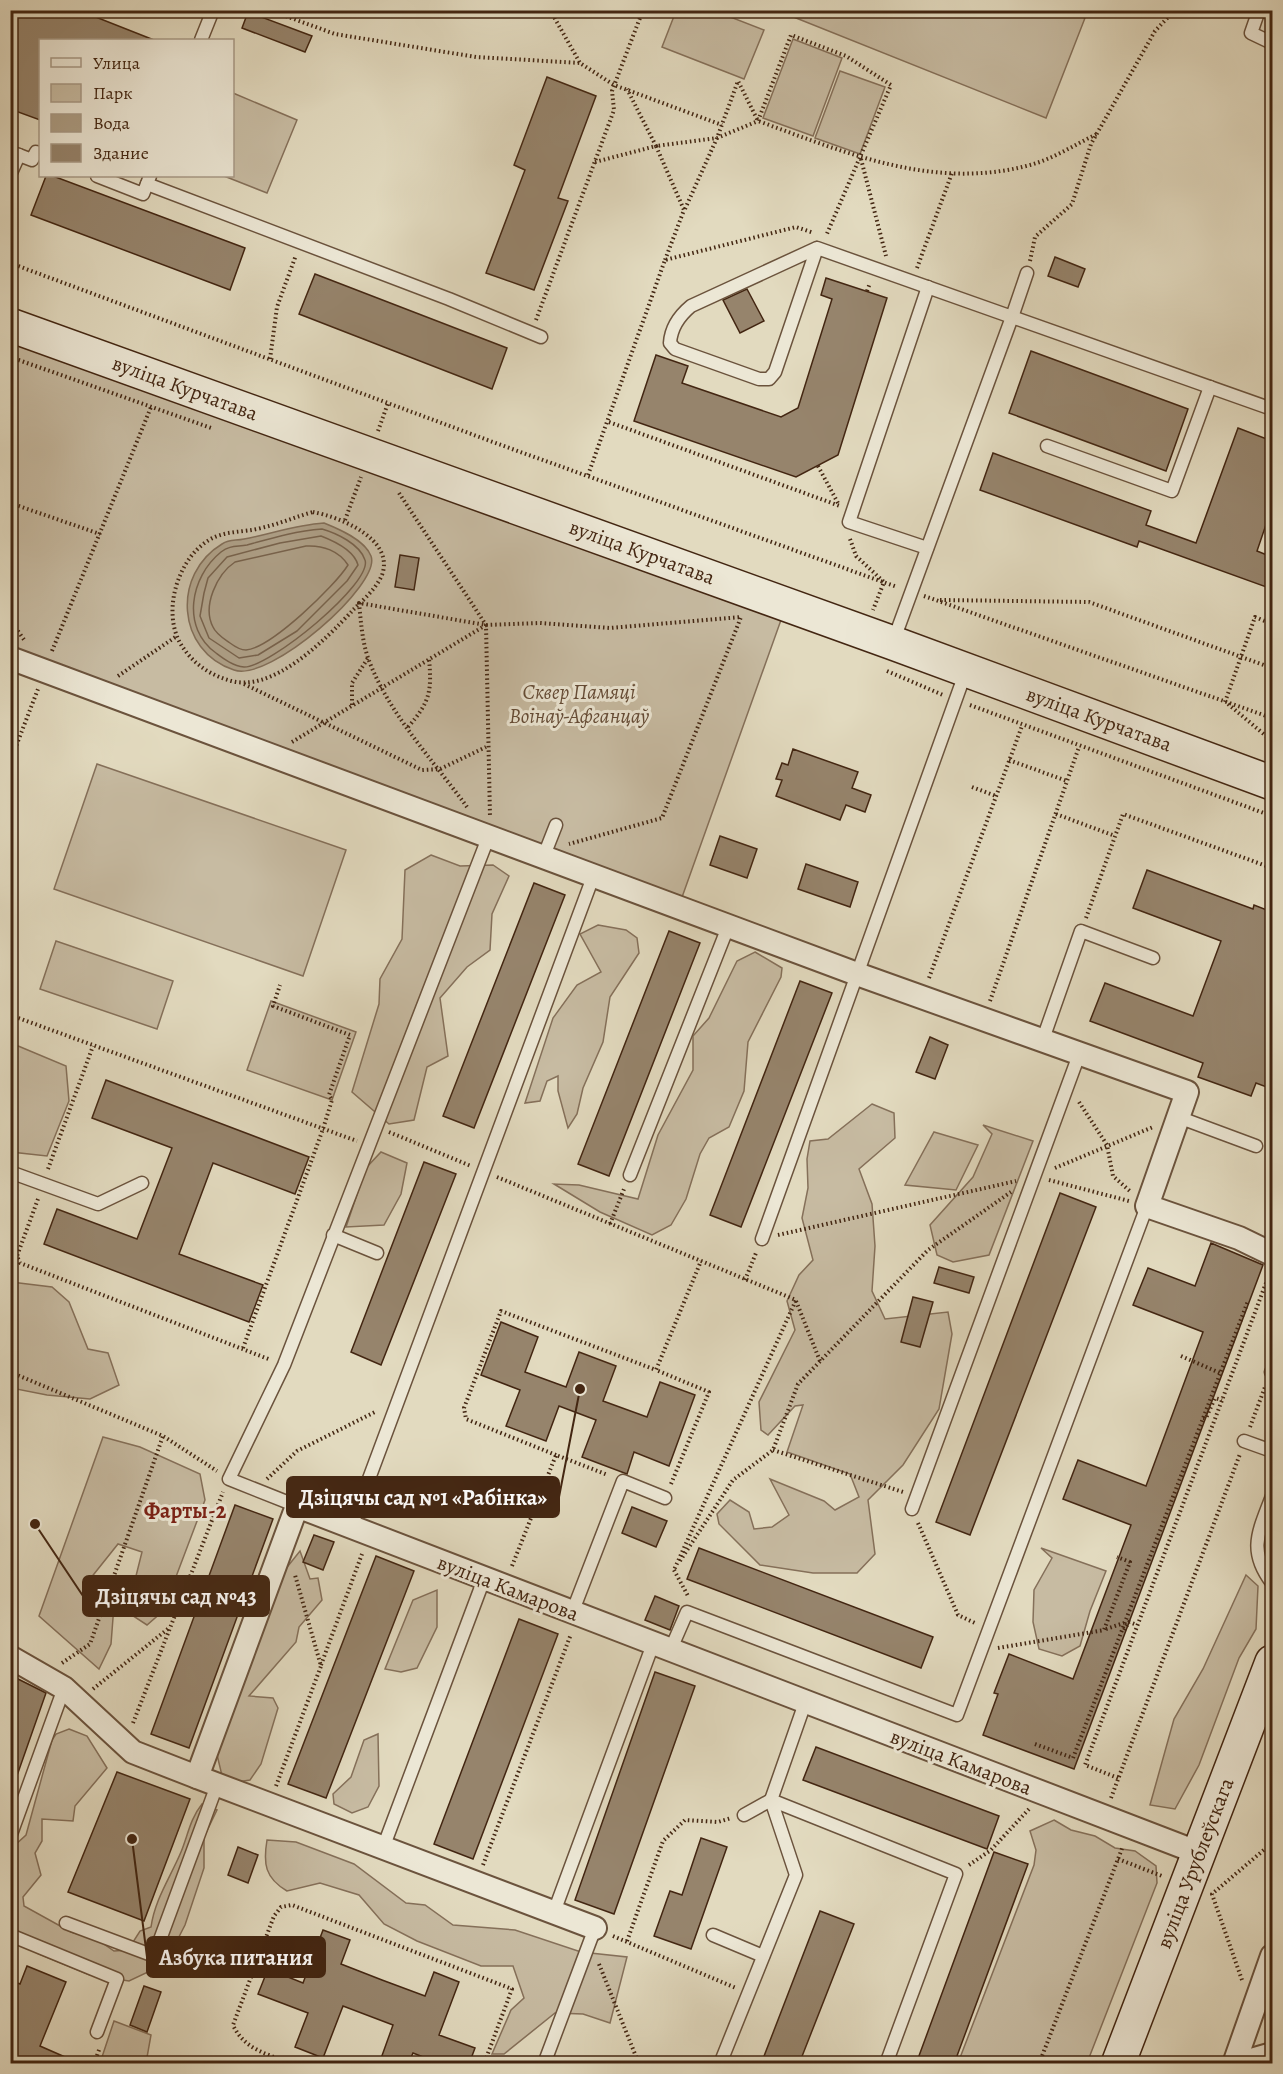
<svg xmlns="http://www.w3.org/2000/svg" width="1283" height="2074" font-family="Alegreya,serif">
<rect width="100%" height="100%" fill="#e2dabf"/>
<filter id="stains"><feTurbulence type="fractalNoise" baseFrequency=".00333" numOctaves="4"/><feColorMatrix values="0 0 0 0 .2 0 0 0 0 .09 0 0 0 0 .02 0 0 0 .5 -.17"/></filter>
<radialGradient id="worn" r=".72"><stop offset=".6" stop-color="#630" stop-opacity="0"/><stop offset="1" stop-color="#630" stop-opacity=".3"/></radialGradient>
<g fill="#c7bba2" stroke="#85705a" stroke-width="1.5">
<polygon points="776,10 1065,10 1085,18 1046,118"/>
<polygon points="676,11 715,11 764,30 744,79 662,47"/>
<polygon points="793,39 842,58 813,136 763,118"/>
<polygon points="840,71 885,87 860,154 815,138"/>
<polygon points="233,93 297,120 267,193 224,176 232,176"/>
<polygon points="10,342 781,620 681,900 11,650"/>
<polygon points="97,764 346,850 303,976 54,889"/>
<polygon points="431,855 460,866 493,865 509,876 492,914 490,950 467,967 440,998 448,1056 427,1067 414,1120 389,1124 352,1092 379,1004 380,979 402,939 405,870"/>
<polygon points="598,925 626,930 637,938 639,953 610,997 603,1042 583,1088 577,1114 568,1128 558,1091 558,1076 547,1081 540,1101 525,1103 553,1018 577,985 601,972 580,934"/>
<polygon points="56,941 173,981 157,1029 40,989"/>
<polygon points="755,952 782,968 781,977 748,1042 744,1091 729,1127 709,1138 700,1154 686,1199 671,1225 652,1235 600,1212 554,1184 579,1185 638,1199 658,1135 693,1070 693,1036 709,1018 737,961"/>
<polygon points="271,1001 356,1032 332,1100 247,1070"/>
<polygon points="11,1043 66,1066 69,1101 47,1156 11,1152"/>
<polygon points="872,1104 894,1113 895,1138 859,1169 872,1204 875,1246 872,1291 885,1319 948,1312 952,1334 939,1409 903,1465 868,1500 875,1554 857,1573 813,1573 760,1565 719,1524 717,1514 730,1500 749,1512 754,1529 772,1527 789,1515 770,1479 824,1501 835,1510 859,1497 850,1474 787,1452 803,1405 795,1406 768,1435 761,1430 759,1402 795,1330 787,1301 799,1275 813,1260 802,1218 808,1188 807,1159 810,1141 828,1139"/>
<polygon points="983,1125 1033,1141 989,1255 953,1262 937,1255 930,1225 973,1177 992,1134"/>
<polygon points="934,1132 978,1145 956,1190 905,1185"/>
<polygon points="381,1152 407,1163 401,1194 384,1225 346,1227 366,1168"/>
<polygon points="11,1282 52,1287 69,1302 88,1349 108,1353 119,1385 90,1399 47,1395 11,1388"/>
<polygon points="103,1437 140,1447 200,1474 205,1500 163,1611 147,1625 127,1612 142,1552 118,1544 90,1579 114,1605 111,1644 99,1669 39,1616"/>
<polygon points="1041,1548 1106,1571 1090,1611 1080,1646 1062,1656 1039,1649 1033,1622 1034,1590 1052,1558"/>
<polygon points="300,1551 310,1579 318,1578 322,1600 299,1627 296,1642 249,1696 273,1698 278,1708 261,1764 250,1780 224,1784 214,1742 280,1576"/>
<polygon points="1246,1575 1258,1586 1256,1629 1239,1658 1199,1765 1175,1809 1150,1805 1174,1719 1203,1669"/>
<polygon points="437,1590 437,1627 417,1668 401,1672 385,1669 413,1600"/>
<path d="M69 1729 87 1736 107 1768 75 1806 73 1821 42 1819V1841L35 1853 41 1875 23 1897 24 1906 71 1932 98 1940 114 1951 128 1950 140 1931 151 1927C155 1899 170 1878 181 1852 188 1835 190 1819 202 1804L217 1810 204 1837V1868L185 1925 165 1964 129 1981 90 1975 37 1953 11 1929V1879L17 1875 14 1846 26 1835 52 1740 56 1734Z"/>
<polygon points="378,1734 379,1786 368,1807 352,1813 334,1804 333,1794 351,1777 364,1740"/>
<polygon points="1054,1820 1071,1830 1095,1836 1115,1848 1135,1851 1156,1866 1157,1883 1087,2063 958,2063 1034,1865 1036,1850 1030,1831"/>
<path d="M267 1840 296 1842 354 1864 406 1903 425 1905 453 1925 515 1930 581 1952 627 1957 610 2023 583 2014 555 2013 504 2054H492L511 2010 524 1998 513 1966H481L417 1941 384 1924 359 1895 320 1883 287 1891C265 1878 263 1864 267 1840Z"/>
<polygon points="114,2021 151,2035 146,2063 100,2063"/>
</g>
<path fill="#ac9d84" stroke="#826d56" stroke-width="1.5" d="M324 523C339 529 365 540 371 556 382 584 269 683 234 670 176 651 172 574 222 544 230 539 235 541 244 539 271 534 295 525 324 523Z"/>
<g fill="none" stroke-linecap="round" stroke-linejoin="round">
<g stroke="#78624b" stroke-width="1.5">
<path d="M322 529C336 533 360 544 365 560 373 583 269 668 244 667 233 666 224 659 216 653 181 628 190 577 221 552 230 545 237 547 247 545 272 538 295 531 322 529Z"/>
<path d="M321 536C334 541 354 550 358 565L347 581 297 631 258 655 239 658 209 638 200 616 204 593 208 578 227 557 280 543Z"/>
<path d="M306 546C323 545 339 551 348 565 335 586 271 648 246 650 240 650 234 646 230 643 223 638 216 634 213 627 202 606 217 574 235 562Z"/>
</g>
</g>
<g fill="#96846c" stroke="#432612" stroke-width="1.5">
<polygon points="10,10 78,10 154,40 40,40 40,120 10,109"/>
<polygon points="248,12 312,36 305,52 242,28"/>
<polygon points="547,77 596,96 558,198 568,201 534,290 486,273 525,170 514,165"/>
<polygon points="46,176 53,176 245,248 230,290 31,215"/>
<polygon points="1055,257 1085,269 1078,287 1048,276"/>
<polygon points="315,274 507,348 492,389 299,314"/>
<polygon points="826,278 887,298 838,455 796,477 634,421 656,355 688,366 682,383 781,417 798,408 832,299 821,295"/>
<polygon points="747,289 764,321 740,333 723,300"/>
<polygon points="1031,351 1188,409 1166,471 1009,413"/>
<polygon points="1238,428 1272,441 1272,507 1257,551 1272,557 1272,589 1139,541 1137,547 980,490 993,453 1151,511 1146,525 1196,543"/>
<polygon points="400,555 419,558 414,590 395,587"/>
<polygon points="793,749 858,772 852,788 871,795 865,812 846,805 840,820 776,796 782,780 776,779 782,763 788,765"/>
<polygon points="720,836 757,849 747,878 710,865"/>
<polygon points="806,864 858,882 850,907 798,889"/>
<polygon points="1147,870 1253,909 1254,905 1272,912 1272,1089 1256,1083 1251,1096 1237,1091 1198,1077 1203,1063 1090,1021 1105,983 1193,1016 1221,941 1133,908"/>
<polygon points="534,883 565,895 474,1128 443,1116"/>
<polygon points="669,931 700,943 609,1176 578,1164"/>
<polygon points="800,981 832,993 741,1227 710,1215"/>
<polygon points="930,1037 948,1045 935,1079 916,1072"/>
<polygon points="106,1080 309,1157 295,1194 213,1163 179,1254 263,1285 249,1322 44,1244 57,1209 137,1239 172,1148 92,1118"/>
<polygon points="424,1162 456,1174 381,1365 351,1352"/>
<polygon points="1060,1193 1096,1207 970,1535 936,1522"/>
<polygon points="1211,1243 1263,1265 1074,1769 983,1735 998,1694 994,1693 1009,1654 1073,1679 1131,1525 1063,1499 1078,1460 1146,1486 1203,1332 1133,1305 1148,1268 1195,1286"/>
<polygon points="939,1267 974,1277 969,1293 934,1283"/>
<polygon points="913,1297 933,1302 920,1347 901,1342"/>
<polygon points="501,1322 538,1337 525,1372 566,1387 579,1352 616,1366 603,1401 647,1417 660,1382 695,1395 669,1466 634,1452 627,1474 582,1457 596,1420 559,1406 546,1441 506,1426 520,1390 481,1375"/>
<polygon points="235,1505 273,1519 189,1748 151,1734"/>
<polygon points="632,1507 667,1521 656,1547 622,1533"/>
<polygon points="314,1535 334,1542 323,1570 303,1562"/>
<polygon points="699,1548 933,1637 921,1668 687,1579"/>
<polygon points="376,1556 414,1571 326,1798 288,1784"/>
<polygon points="655,1596 679,1606 670,1630 645,1620"/>
<polygon points="519,1619 558,1634 473,1859 434,1844"/>
<polygon points="655,1672 695,1686 614,1914 575,1900"/>
<polygon points="10,1675 46,1693 13,1787 10,1786"/>
<polygon points="816,1747 999,1816 987,1849 803,1780"/>
<polygon points="117,1772 190,1799 144,1921 68,1892"/>
<polygon points="701,1838 727,1847 691,1949 654,1936 670,1891 682,1895"/>
<polygon points="238,1847 258,1855 248,1883 228,1875"/>
<polygon points="994,1852 1028,1864 954,2064 916,2064"/>
<polygon points="820,1911 854,1924 799,2064 761,2064"/>
<polygon points="323,1930 350,1940 341,1964 382,1980 425,1996 434,1972 459,1982 439,2035 475,2048 469,2064 441,2064 413,2053 408,2064 379,2064 393,2025 343,2006 323,2058 295,2047 308,2013 258,1994 268,1969 303,1983"/>
<polygon points="27,1966 66,1982 40,2046 81,2064 10,2064 10,1980 20,1984"/>
<polygon points="144,1986 161,1992 147,2032 130,2025"/>
</g>
<g fill="none" stroke-linecap="round" stroke-linejoin="round">
<defs>
<g id="lane">
<polyline points="1259,10 1251,33 1272,43"/>
<polyline points="201,40 213,10"/>
<polyline points="10,152 19,155 10,175"/>
<polyline points="19,155 32,160 36,152 40,153"/>
<polyline points="97,176 143,194 147,184"/>
<polyline points="150,176 147,184 449,299 541,337"/>
<path d="M817 248 775 372 769 379H759L675 349 670 343C671 327 679 316 691 306L817 248 1012 317 1027 273"/>
<polyline points="1047,446 1172,491 1210,387"/>
<polyline points="927,548 849,522 928,287"/>
<polyline points="893,642 1012,317 1272,409"/>
<polyline points="543,858 556,825"/>
<polyline points="1043,1039 1081,931 1153,958"/>
<polyline points="1178,1117 1256,1146"/>
<polyline points="10,1172 98,1204 142,1183"/>
<polyline points="630,1175 728,927"/>
<polyline points="333,1235 377,1253"/>
<polyline points="762,1239 966,671"/>
<polyline points="1271,1372 1272,1373"/>
<polyline points="1244,1441 1272,1451"/>
<path d="M1272 1496C1259 1531 1247 1550 1272 1583"/>
<polyline points="297,1506 229,1479 284,1365 488,838"/>
<polyline points="912,1509 1080,1052"/>
<polyline points="351,1527 593,877"/>
<polyline points="572,1613 623,1481 665,1498"/>
<polyline points="670,1651 687,1612 957,1715 1147,1206"/>
<polyline points="805,1703 771,1800 956,1874 886,2064"/>
<polyline points="10,1837 64,1688"/>
<polyline points="383,1848 484,1579"/>
<polyline points="554,1912 653,1644"/>
<polyline points="66,1923 154,1956 217,1785"/>
<polyline points="10,1935 117,1979 97,2032"/>
<polyline points="713,1935 763,1956"/>
<polyline points="544,2064 595,1928"/>
<polyline points="720,2064 796,1875 771,1800 744,1815"/>
</g>
<g id="street">
<polyline points="10,658 857,974 1187,1092 1147,1206 1239,1238 1272,1254"/>
<polyline points="10,1657 64,1688 133,1752 197,1777 297,1506 1199,1853"/>
<polyline points="197,1777 595,1928"/>
<polyline points="1234,2064 1272,1956"/>
<polyline points="1237,2064 1272,2054"/>
</g>
<g id="secondary">
<polyline points="10,325 893,643 1272,783"/>
<polyline points="1118,2064 1272,1662"/>
</g>
</defs>
<use href="#lane" stroke="#6b533d" stroke-width="15"/>
<use href="#street" stroke="#6b533d" stroke-width="26"/>
<use href="#secondary" stroke="#432612" stroke-width="36"/>
<g stroke="#432612" stroke-width="4" stroke-dasharray="1.5 3" stroke-linecap="butt">
<polyline points="269,10 335,34 476,57 580,63"/>
<polyline points="550,10 580,63 614,85 722,125"/>
<polyline points="1070,12 1070,10"/>
<polyline points="861,159 886,256"/>
<polyline points="595,162 656,146 627,89"/>
<path d="M685 209 717 138 738 81 758 121C847 153 934 191 1030 165 1053 159 1076 144 1097 134"/>
<polyline points="665,260 684,210 656,146 717,138 758,121 791,35 846,56 891,85 826,236"/>
<polyline points="1030,261 1035,237 1072,204 1091,144 1155,31 1175,10"/>
<polyline points="10,263 501,445 897,587"/>
<polyline points="917,268 952,173"/>
<polyline points="867,291 870,283"/>
<polyline points="536,320 614,110 612,91 643,10"/>
<polyline points="10,357 211,428"/>
<polyline points="270,359 277,307 296,255"/>
<polyline points="609,422 840,506"/>
<polyline points="378,431 388,403"/>
<polyline points="818,466 839,505"/>
<polyline points="588,475 665,260 796,227 814,233"/>
<polyline points="399,493 486,625 490,817"/>
<polyline points="10,503 100,534"/>
<path d="M313 512C340 517 395 539 382 575 376 589 363 600 353 610 326 639 272 695 228 680 211 675 194 664 184 649 160 617 176 560 209 540 226 530 242 533 261 528 279 524 295 517 313 512Z"/>
<polyline points="345,520 361,477"/>
<polyline points="850,539 856,556 884,582 873,610"/>
<polyline points="924,596 1272,718"/>
<polyline points="940,600 1089,602 1272,668"/>
<polyline points="10,620 25,641"/>
<polyline points="52,651 151,407"/>
<polyline points="887,671 943,695"/>
<polyline points="118,676 177,636"/>
<polyline points="244,684 422,770 440,769 486,747"/>
<polyline points="1225,702 1255,617 1272,624"/>
<polyline points="1228,704 1272,741"/>
<polyline points="352,705 352,683 368,658"/>
<polyline points="970,705 1272,816"/>
<path d="M408 727C430 702 432 691 429 659"/>
<polyline points="292,742 486,625"/>
<polyline points="1009,760 1067,781"/>
<polyline points="10,762 38,689"/>
<polyline points="972,787 996,796"/>
<path d="M467 807C433 760 388 713 368 658 362 640 361 622 359 603L486 625 540 623 610 628 741 617 662 818 569 844"/>
<polyline points="1056,814 1115,836"/>
<polyline points="1086,918 1123,814 1272,868"/>
<polyline points="929,978 1022,726"/>
<polyline points="990,1001 1079,747"/>
<polyline points="10,1015 357,1141"/>
<polyline points="1079,1102 1107,1145 1113,1176 1131,1192"/>
<polyline points="389,1132 471,1166"/>
<polyline points="1055,1168 1153,1127"/>
<polyline points="48,1169 93,1046"/>
<polyline points="497,1177 796,1300 674,1570"/>
<polyline points="1049,1180 1129,1201"/>
<polyline points="38,1199 17,1256 20,1263 271,1360"/>
<polyline points="610,1224 624,1189"/>
<polyline points="778,1235 1016,1181"/>
<polyline points="745,1280 756,1253"/>
<polyline points="796,1301 820,1361"/>
<polyline points="243,1348 323,1129 332,1100 329,1095 350,1035 273,1006 280,985"/>
<polyline points="1181,1356 1220,1373"/>
<polyline points="10,1372 163,1436 217,1471"/>
<polyline points="1203,1418 1206,1418 1215,1398 1222,1400"/>
<polyline points="1250,1427 1265,1387"/>
<polyline points="773,1450 903,1492"/>
<polyline points="556,1455 466,1419 464,1408 501,1311 656,1370"/>
<polyline points="267,1479 297,1451 377,1411"/>
<polyline points="671,1484 709,1392 656,1370 701,1261"/>
<polyline points="918,1523 958,1615 975,1623"/>
<polyline points="680,1561 733,1480 773,1450 798,1384 928,1250 1011,1192"/>
<polyline points="512,1566 556,1455 608,1475"/>
<polyline points="674,1570 688,1596"/>
<polyline points="1106,1629 1124,1623"/>
<polyline points="1124,1630 1129,1622 1137,1625"/>
<polyline points="998,1648 1104,1630 1130,1562 1117,1557"/>
<polyline points="62,1663 90,1644 163,1436"/>
<polyline points="321,1665 362,1554"/>
<polyline points="93,1689 169,1628"/>
<polyline points="133,1723 223,1492"/>
<polyline points="1035,1744 1073,1758 1248,1301"/>
<polyline points="1118,1778 1085,1765 1269,1275"/>
<polyline points="276,1786 321,1666 295,1575"/>
<polyline points="1111,1798 1240,1454"/>
<polyline points="1118,1859 1162,1876"/>
<polyline points="483,1865 571,1634"/>
<polyline points="969,1865 991,1850 1029,1809"/>
<polyline points="613,1936 736,1988"/>
<polyline points="627,1941 663,1841 685,1820 718,1822 731,1818"/>
<polyline points="599,1964 639,2064"/>
<polyline points="1242,1980 1212,1894 1272,1843"/>
<polyline points="94,2064 100,2047"/>
<path d="M295 2064C270 2055 245 2051 233 2025L274 1916 281 1907 292 1905 512 1989 484 2064"/>
<polyline points="1039,2064 1123,1846"/>
</g>
<use href="#lane" stroke="#ece7d5" stroke-width="12"/>
<use href="#street" stroke="#ece7d5" stroke-width="22"/>
<use href="#secondary" stroke="#ece7d5" stroke-width="33"/>
</g>
<g text-anchor="middle" dominant-baseline="central" stroke-width="6" stroke-linejoin="round" paint-order="stroke">
<g font-size="21" fill="#432612" stroke="#ece7d5">
<text transform="translate(185 388) rotate(20)">вуліца Курчатава</text>
<text transform="translate(642 552) rotate(20)">вуліца Курчатава</text>
<text transform="translate(1099 719) rotate(20)">вуліца Курчатава</text>
<text transform="translate(508 1588) rotate(21)">вуліца Камарова</text>
<text transform="translate(961 1762) rotate(21)">вуліца Камарова</text>
<text transform="translate(1195 1863) rotate(-69)">вуліца Урублеўскага</text>
</g>
<g font-size="21" font-style="italic" fill="#644b36" stroke="#ece7d5">
<text x="579" y="692">Сквер Памяці<tspan x="579" dy="24">Воінаў-Афганцаў</tspan></text>
</g>
<g font-size="22" font-weight="bold" fill="#7a1f14" stroke="#ece7d5">
<text x="185" y="1511">Фарты-2</text>
</g>
</g>
<path fill="none" stroke="#432612" stroke-width="2" d="M580 1389L559 1497M35 1524L83 1596M132 1839L147 1957"/>
<g fill="#432612" stroke="#ece7d5" stroke-width="2">
<circle cx="580" cy="1389" r="6"/>
<circle cx="35" cy="1524" r="6"/>
<circle cx="132" cy="1839" r="6"/>
</g>
<g fill="#432612" stroke="#432612" stroke-width="2">
<rect x="287" y="1477" width="272" height="40" rx="6"/>
<rect x="83" y="1576" width="186" height="40" rx="6"/>
<rect x="147" y="1937" width="178" height="40" rx="6"/>
</g>
<g font-size="22" text-anchor="middle" font-weight="bold" fill="#fff">
<text x="423" y="1505">Дзіцячы сад №1 «Рабінка»</text>
<text x="176" y="1604">Дзіцячы сад №43</text>
<text x="236" y="1965">Азбука питания</text>
</g>
<rect width="1283" height="2074" fill="none" stroke="#e2dabf" stroke-width="36"/>
<rect x="12" y="12" width="1259" height="2050" fill="none" stroke="#432612" stroke-width="3"/>
<rect x="18" y="18" width="1247" height="2038" fill="none" stroke="#432612" stroke-width="1.5"/>
<rect x="39" y="39" width="195" height="138" fill="#ece7d5" stroke="#a89a87" stroke-width="1.5"/>
<rect x="51" y="58" width="30" height="9" fill="#ece7d5" stroke="#a89a87" stroke-width="1.5"/>
<text x="93" y="69" font-size="18" fill="#432612">Улица</text>
<rect x="51" y="84" width="30" height="18" fill="#c7bba2" stroke="#a89a87" stroke-width="1.5"/>
<text x="93" y="99" font-size="18" fill="#432612">Парк</text>
<rect x="51" y="114" width="30" height="18" fill="#ac9d84" stroke="#a89a87" stroke-width="1.5"/>
<text x="93" y="129" font-size="18" fill="#432612">Вода</text>
<rect x="51" y="144" width="30" height="18" fill="#96846c" stroke="#a89a87" stroke-width="1.5"/>
<text x="93" y="159" font-size="18" fill="#432612">Здание</text>
<rect width="100%" height="100%" filter="url(#stains)"/>
<rect width="100%" height="100%" fill="url(#worn)"/>
</svg>
